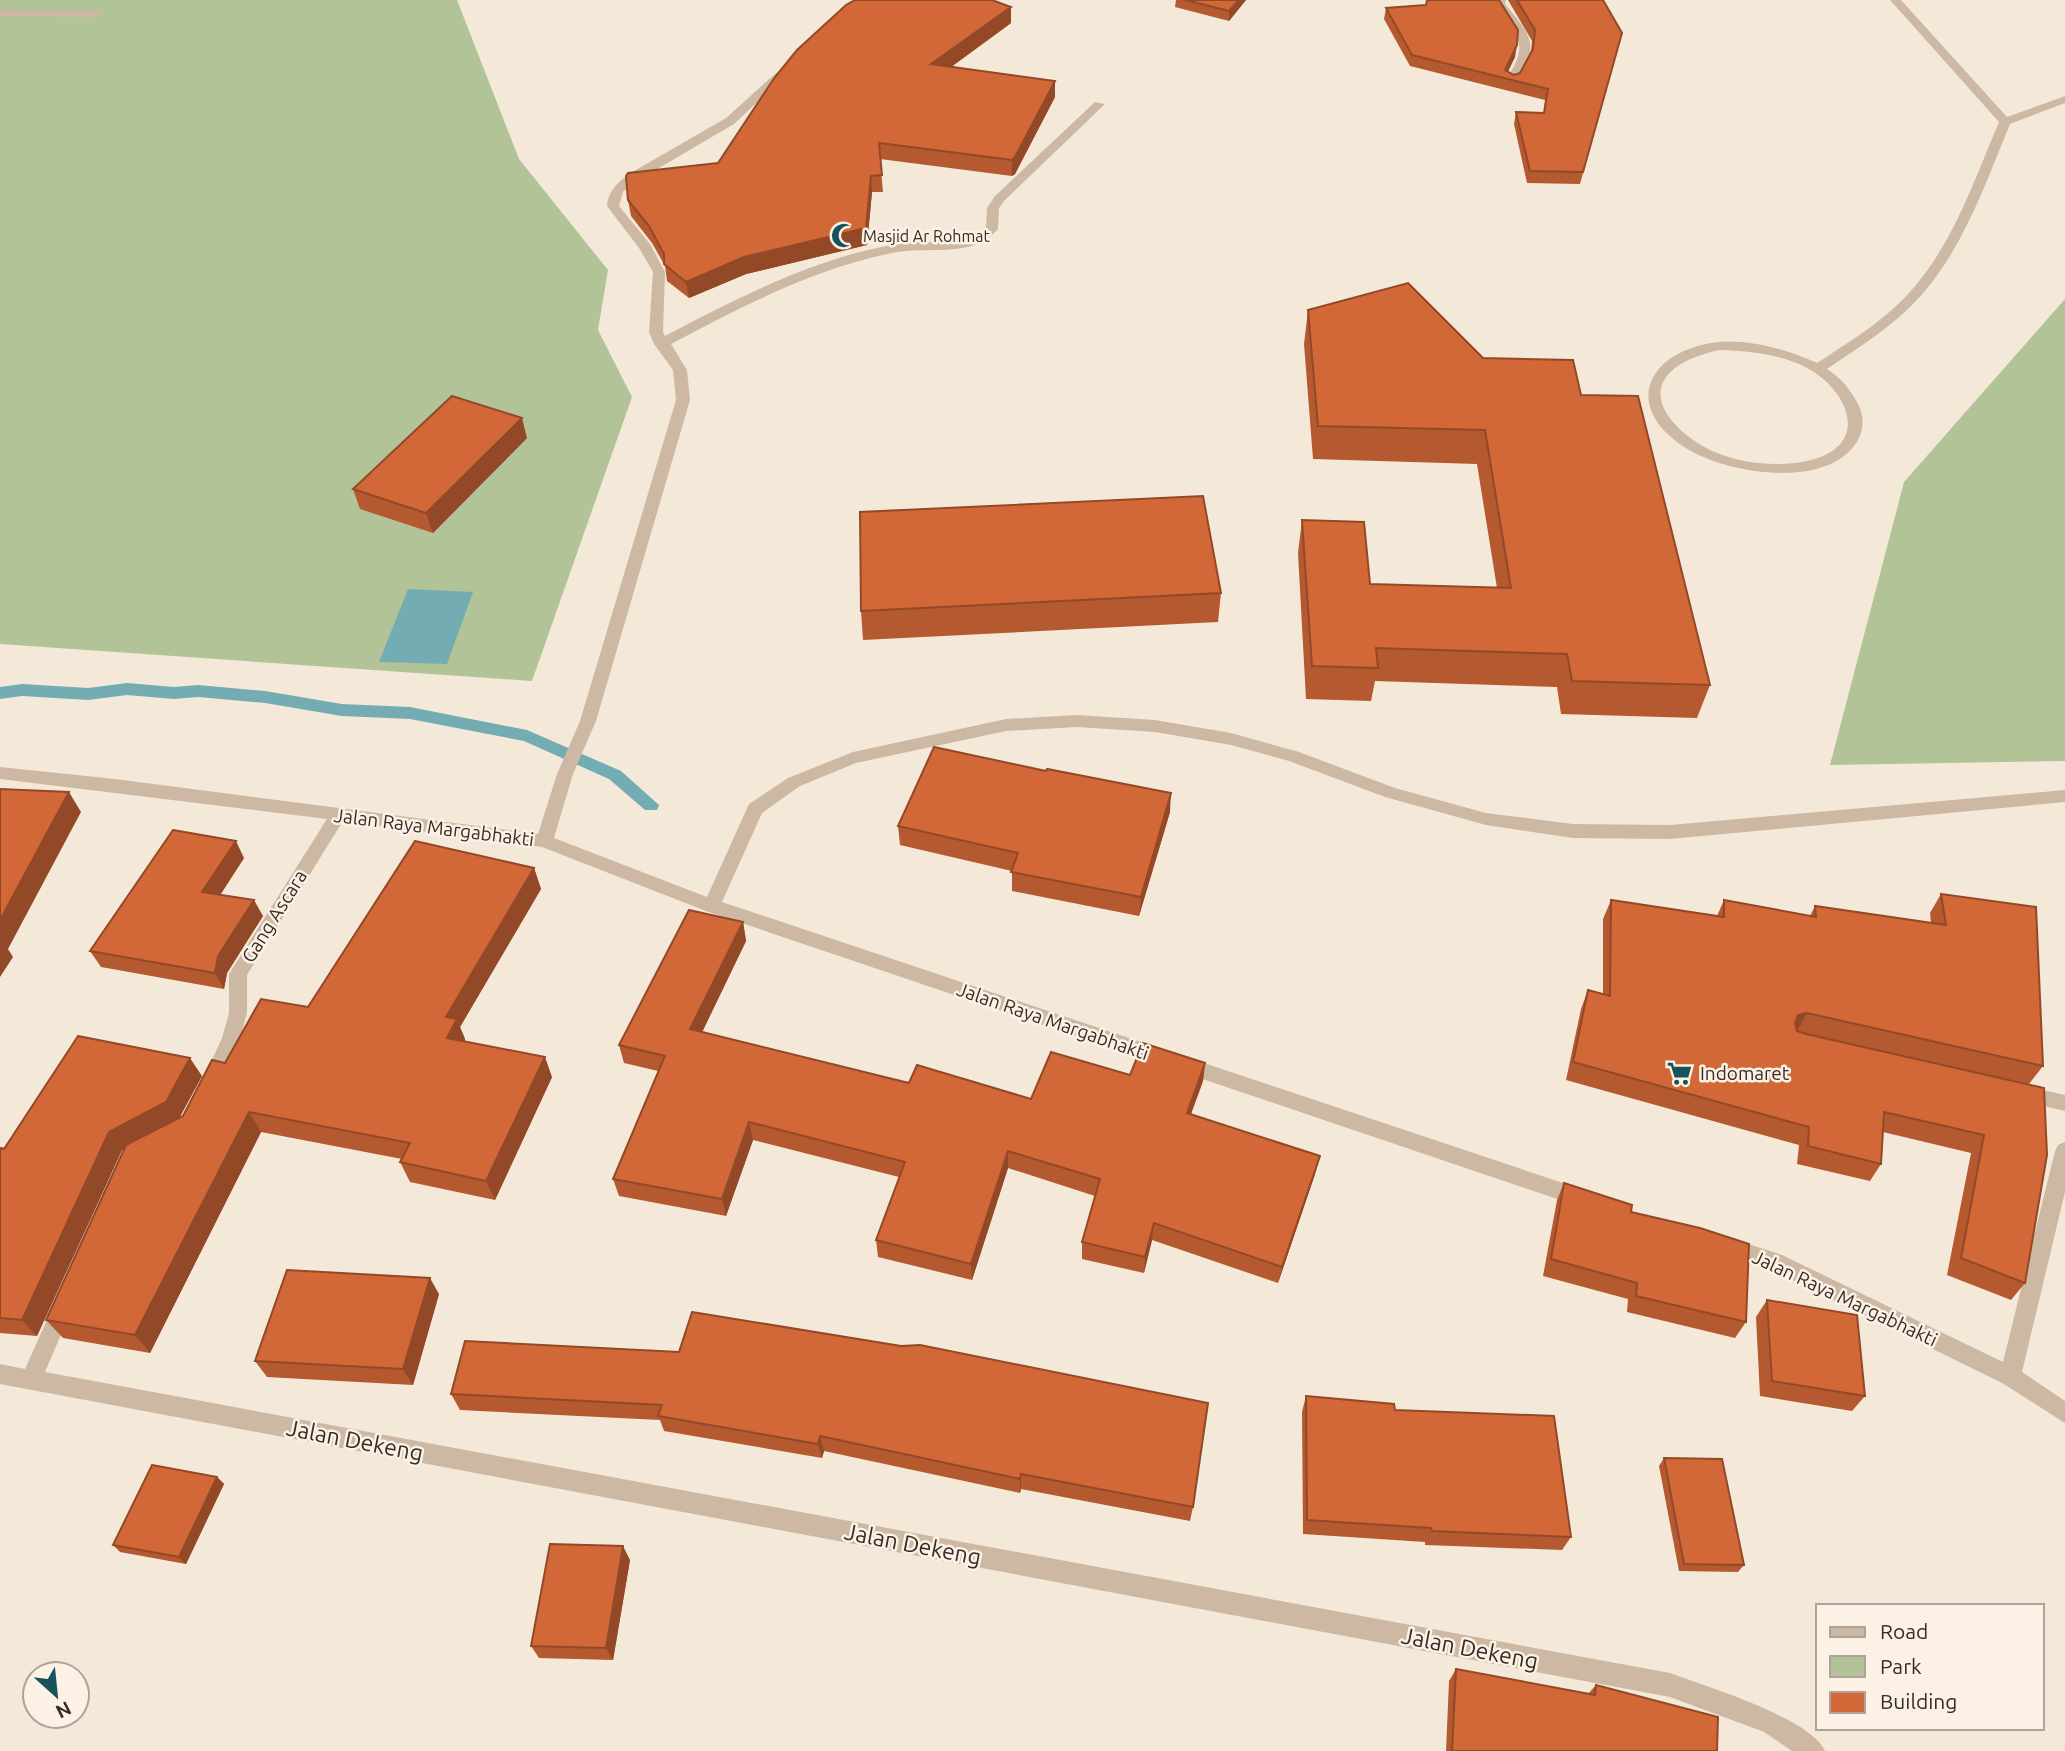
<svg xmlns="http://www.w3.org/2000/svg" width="2065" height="1751" font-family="Ubuntu,sans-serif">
<rect width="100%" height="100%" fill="#f4e9d8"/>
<g fill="#b2c497">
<polygon points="0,0 457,0 519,159 608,270 598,330 632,397 532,681 0,644"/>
<polygon points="2065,299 2065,761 1830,765 1904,482"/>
</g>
<polygon fill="#74acb3" points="408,589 473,592 447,664 379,662"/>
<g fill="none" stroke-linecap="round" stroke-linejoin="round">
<polygon fill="#74acb3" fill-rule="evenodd" points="127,683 174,687 198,685 265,691 342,704 410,707 527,730 621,771 659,805 657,810 645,810 609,779 524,741 410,719 342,716 265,703 198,697 174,699 127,695 88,700 22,696 0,699 0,687 22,684 88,688"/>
<g fill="#cdb9a3" fill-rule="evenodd">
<path d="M1496 0H1506L1505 4C1532 36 1541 46 1515 83L1511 84 1505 81C1531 43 1518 36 1494 4Z"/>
<path d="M1890 0H1901L2007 117 2065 96V103L2010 124C1986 182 1965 244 1924 292 1898 323 1861 346 1827 369 1841 378 1850 389 1858 404 1864 416 1864 428 1858 440 1830 490 1731 474 1691 451 1619 410 1645 350 1719 342 1751 339 1788 350 1817 363 1852 340 1889 318 1915 286 1955 239 1975 178 1999 122ZM1719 350C1749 351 1781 354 1807 368 1851 392 1871 447 1807 461 1778 467 1745 464 1717 453 1687 441 1635 400 1675 368 1688 358 1704 354 1719 350Z"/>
<polygon points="0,10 97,11 102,14 97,17 0,16"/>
<path d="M776 73 786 75 734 124 630 185 623 192 619 206 650 244 665 272 663 332 665 336C738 298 816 257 898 244 929 239 960 249 986 228L987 208 995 196 1095 102 1105 104 1004 201 999 208 998 229C972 260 927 245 892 253 813 269 741 307 671 344L687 370 690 400 596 721 573 774 554 838 707 897 749 804 788 778 853 752 1006 719 1077 715 1155 720 1231 733 1299 752 1395 788 1486 813 1573 824 1670 825 2065 790V802L1670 839 1573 838 1486 825 1385 797 1289 761 1231 745 1155 732 1077 727 1006 731 856 763 800 786 762 813 722 902 1581 1189 1588 1192 1591 1198 1588 1204 1581 1207 706 911 542 847 343 821 247 975V1013L240 1038 218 1090 211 1092 204 1090 201 1084 222 1038 229 1013V974L327 819 0 779V767L115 779 538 834 557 774 580 721 676 400 673 370 654 344 649 332 653 272 639 248 607 206C608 191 617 183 629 174L726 118Z"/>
<polygon points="2021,1085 2065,1095 2065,1111 2014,1099 2011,1093 2014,1087"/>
<polygon points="2065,1142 2065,1192 2022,1372 2065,1401 2065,1423 2002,1383 1770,1269 1720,1252 1717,1246 1720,1240 1727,1237 1782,1255 2003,1362 2055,1151 2058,1145"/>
<path d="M62 1299 69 1302 72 1309 45 1372 1670 1673C1705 1686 1811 1718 1825 1751H1792L1764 1732 1670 1697 0 1384V1364L25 1369 55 1302Z"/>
</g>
</g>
<g fill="#b55930">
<polygon points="1176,0 1246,0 1229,21 1175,7"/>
<polygon points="1508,0 1603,0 1622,33 1580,184 1527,183 1514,124 1516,112 1544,113 1545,100 1410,66 1384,19 1386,8 1515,57 1508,72 1514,75 1520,73 1531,52 1532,41"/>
<polygon points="1011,7 1011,23 951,67 1055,97 1015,174 1012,176 880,159 883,192 872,192 867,245 746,274 689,298 667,281 665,266 652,243 631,216 628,200 718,163"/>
<polygon points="1308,310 1483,358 1581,395 1710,685 1697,718 1561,714 1557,687 1375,681 1371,701 1306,699 1298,553 1302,520 1370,584 1497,588 1477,464 1313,459 1304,344"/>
<polygon points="527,438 433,533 360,509 353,489"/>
<polygon points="1221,593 1218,622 863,640 861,611"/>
<polygon points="1046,771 1170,812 1139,916 1012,891 1012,871 900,845 898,826"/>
<polygon points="244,858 220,894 263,916 227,973 224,989 101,967 90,951"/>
<polygon points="534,868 541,889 460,1027 465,1039 465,1041 552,1077 495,1200 410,1182 400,1162 402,1159 261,1132 150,1353 63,1338 46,1320 124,1148 122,1150 37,1336 0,1333 0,1150 202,1076 180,1117 183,1116 308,1007"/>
<polygon points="1941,894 2043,1066 2029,1084 1801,1033 2044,1088 2025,1283 2011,1300 1947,1275 1971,1153 1883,1132 1881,1164 1870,1181 1797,1164 1799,1145 1566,1080 1581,1009 1588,990 1603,994 1603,919 1611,900 1717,916 1724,900 1810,916 1815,906 1931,923 1930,913"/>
<polygon points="743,922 746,941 702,1032 909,1083 1031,1099 1130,1075 1205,1063 1203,1081 1191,1114 1315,1174 1278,1283 1152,1240 1144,1273 1082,1259 1082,1242 1095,1196 1008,1168 972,1280 878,1257 876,1240 899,1177 753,1140 726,1216 619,1196 613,1179 658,1071 624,1063 619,1045"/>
<polygon points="1564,1183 1631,1212 1746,1322 1735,1338 1627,1312 1628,1299 1543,1276 1557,1200"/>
<polygon points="439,1294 413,1385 267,1377 255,1361"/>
<polygon points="1767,1300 1865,1396 1852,1411 1760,1396 1756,1317"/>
<polygon points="465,1341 1193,1507 1190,1521 1021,1489 1020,1493 824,1451 822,1458 664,1431 660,1420 460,1410 451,1394"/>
<polygon points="1306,1396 1395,1410 1571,1537 1562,1550 1425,1545 1425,1542 1303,1534 1302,1412"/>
<polygon points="1664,1458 1744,1565 1738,1572 1679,1571 1659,1466"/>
<polygon points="217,1477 224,1484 186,1564 120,1552 113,1545"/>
<polygon points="630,1560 613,1660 539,1658 531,1646"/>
<polygon points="1456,1669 1588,1694 1596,1685 1717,1751 1446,1751 1449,1681"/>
</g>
<g fill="#934927">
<polygon points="1239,0 1246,0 1229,21 1229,11"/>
<polygon points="1011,7 1011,23 932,81 931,64"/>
<polygon points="1517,45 1515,57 1504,78 1505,70"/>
<polygon points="1055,81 1055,97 1015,174 1012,176 1012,160"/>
<polygon points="871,176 872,192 867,245 746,274 689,298 686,282"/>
<polygon points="522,418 527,438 433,533 426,513"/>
<polygon points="69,792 81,812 8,949 13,957 0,977 0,920"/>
<polygon points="1171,793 1170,812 1139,916 1141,897"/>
<polygon points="236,841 244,858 212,908 202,892"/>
<polygon points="534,868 541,889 460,1027 465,1039 456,1058 447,1038 446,1017"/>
<polygon points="254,900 263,916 227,973 224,989 215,973 218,956"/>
<polygon points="743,922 746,941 695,1047 690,1029"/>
<polygon points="1807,1013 1797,1031 1788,1033 1798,1015"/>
<polygon points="545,1057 552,1077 495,1200 486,1181"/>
<polygon points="190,1058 202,1076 178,1120 122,1150 37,1336 22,1320 109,1132"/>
<polygon points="1205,1063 1203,1081 1185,1130 1187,1113"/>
<polygon points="249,1112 261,1132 150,1353 135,1335"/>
<polygon points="749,1122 753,1140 726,1216 722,1199"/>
<polygon points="1008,1151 1008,1168 972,1280 971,1264"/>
<polygon points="1320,1156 1315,1174 1278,1283 1282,1267"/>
<polygon points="1154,1223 1152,1240 1144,1273 1145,1257"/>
<polygon points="430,1278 439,1294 413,1385 403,1369"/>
<polygon points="820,1436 824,1451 822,1458 818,1444"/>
<polygon points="1021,1474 1021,1489 1020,1493 1020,1479"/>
<polygon points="217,1477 224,1484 186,1564 179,1557"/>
<polygon points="623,1546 630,1560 613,1660 606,1648"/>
</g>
<g fill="#d26838" stroke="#934927" stroke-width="2">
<polygon points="855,0 992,0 1011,7 931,64 1055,81 1015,157 1012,160 879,143 882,175 871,176 866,228 744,257 686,282 664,264 664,254 649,226 628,200 626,176 628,173 718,163 775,77 797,50 846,5"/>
<polygon points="1185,0 1239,0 1229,11"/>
<polygon points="1427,0 1499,0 1518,30 1517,45 1505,70 1514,75 1520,73 1533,49 1535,30 1517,0 1603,0 1622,33 1583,172 1530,171 1516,112 1544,113 1548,89 1412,55 1386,8 1426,5"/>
<polygon points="1408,283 1483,358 1573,360 1581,395 1638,396 1710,685 1572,681 1567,654 1376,648 1378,668 1312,666 1302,520 1364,522 1370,584 1511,588 1485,430 1318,426 1308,310"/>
<polygon points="452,396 522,418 426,513 353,489"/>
<polygon points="1203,496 1221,593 861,611 860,512"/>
<polygon points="934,747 1046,771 1047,769 1171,793 1141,897 1011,872 1018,853 898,826"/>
<polygon points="0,789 69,792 0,920"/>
<polygon points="173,830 236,841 202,892 254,900 218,956 215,973 90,951"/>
<polygon points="415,841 534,868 446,1017 457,1019 447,1038 545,1057 486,1181 400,1162 410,1143 249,1112 135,1335 46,1320 126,1145 183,1116 212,1060 225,1063 261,999 308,1007"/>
<polygon points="1941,894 2036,907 2043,1066 1807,1013 1798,1015 1795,1023 1797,1031 1806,1034 2044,1088 2047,1155 2025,1283 1961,1258 1984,1135 1884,1112 1881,1164 1808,1146 1809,1127 1573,1062 1588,990 1610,996 1611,900 1724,917 1724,900 1816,917 1815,906 1946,925"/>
<polygon points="689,910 743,922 690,1029 909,1083 917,1065 1031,1099 1051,1052 1130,1075 1143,1043 1205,1063 1187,1113 1320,1156 1282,1267 1154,1223 1145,1257 1082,1242 1100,1179 1008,1151 971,1264 876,1240 905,1162 749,1122 722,1199 613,1179 665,1056 619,1045"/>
<polygon points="78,1036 190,1058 166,1102 109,1132 22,1320 0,1318 0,1150 1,1148 4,1149"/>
<polygon points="1564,1183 1632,1205 1631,1212 1700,1228 1749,1244 1746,1322 1636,1296 1637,1283 1551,1259"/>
<polygon points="287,1270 430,1278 403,1369 255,1361"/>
<polygon points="1767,1300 1857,1315 1865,1396 1772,1381"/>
<polygon points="692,1312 901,1346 920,1345 1208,1403 1193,1507 1021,1474 1020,1479 820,1436 818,1444 658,1416 662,1405 451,1394 465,1341 679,1352"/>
<polygon points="1306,1396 1394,1404 1395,1410 1554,1416 1571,1537 1432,1531 1431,1528 1307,1520"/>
<polygon points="1664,1458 1722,1459 1744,1565 1684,1564"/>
<polygon points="152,1465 217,1477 179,1557 113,1545"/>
<polygon points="550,1544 623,1546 606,1648 531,1646"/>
<polygon points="1456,1669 1595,1695 1596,1685 1718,1717 1717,1751 1452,1751"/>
</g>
<defs>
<symbol id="mosque-bare" viewBox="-9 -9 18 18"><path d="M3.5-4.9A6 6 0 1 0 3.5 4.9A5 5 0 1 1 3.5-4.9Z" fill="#17535c" stroke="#fbf2e5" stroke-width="2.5" paint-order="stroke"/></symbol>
<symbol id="supermarket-bare" viewBox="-9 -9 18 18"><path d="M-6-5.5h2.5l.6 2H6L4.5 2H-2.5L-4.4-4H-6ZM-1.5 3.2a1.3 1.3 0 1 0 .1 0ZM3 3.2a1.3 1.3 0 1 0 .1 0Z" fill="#17535c" stroke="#fbf2e5" stroke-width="2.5" paint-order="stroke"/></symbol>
</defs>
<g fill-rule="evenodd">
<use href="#mosque-bare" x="826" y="218" width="35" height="35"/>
<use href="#supermarket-bare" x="1662" y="1056" width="35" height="35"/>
</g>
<g text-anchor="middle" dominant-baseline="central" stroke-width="5" stroke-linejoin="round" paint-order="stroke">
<g font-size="16" fill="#372c26" stroke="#fbf2e5" text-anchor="start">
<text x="863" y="236">Masjid Ar Rohmat</text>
</g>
<g font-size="19" fill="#372c26" stroke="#fbf2e5">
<text transform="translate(434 827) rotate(7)">Jalan Raya Margabhakti</text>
<text transform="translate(274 916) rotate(-58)">Gang Ascara</text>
<text transform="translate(1053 1021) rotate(19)">Jalan Raya Margabhakti</text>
<text transform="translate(1845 1298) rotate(25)">Jalan Raya Margabhakti</text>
</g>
<g font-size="19" fill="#372c26" stroke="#fbf2e5" text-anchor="start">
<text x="1700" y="1073">Indomaret</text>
</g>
<g font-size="23" fill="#372c26" stroke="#fbf2e5">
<text transform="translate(355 1440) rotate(11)">Jalan Dekeng</text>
<text transform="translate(913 1544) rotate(11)">Jalan Dekeng</text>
<text transform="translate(1470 1648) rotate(11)">Jalan Dekeng</text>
</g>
</g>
<rect x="1816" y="1604" width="228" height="126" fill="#fbf2e5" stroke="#ada399" stroke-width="2"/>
<rect x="1830" y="1627" width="35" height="10" fill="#cdb9a3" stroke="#ada399" stroke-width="2"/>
<text x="1880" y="1639" font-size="21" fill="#372c26">Road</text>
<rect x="1830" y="1656" width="35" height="21" fill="#b2c497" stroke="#ada399" stroke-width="2"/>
<text x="1880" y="1674" font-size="21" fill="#372c26">Park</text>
<rect x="1830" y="1692" width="35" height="21" fill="#d26838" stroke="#ada399" stroke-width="2"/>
<text x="1880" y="1709" font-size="21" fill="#372c26">Building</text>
<g transform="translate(56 1695) rotate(153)"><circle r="33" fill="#fbf2e5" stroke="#ada399" stroke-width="2"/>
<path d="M0-5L12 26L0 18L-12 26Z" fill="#17535c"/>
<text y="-10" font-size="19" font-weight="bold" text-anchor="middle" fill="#372c26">N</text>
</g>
</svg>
